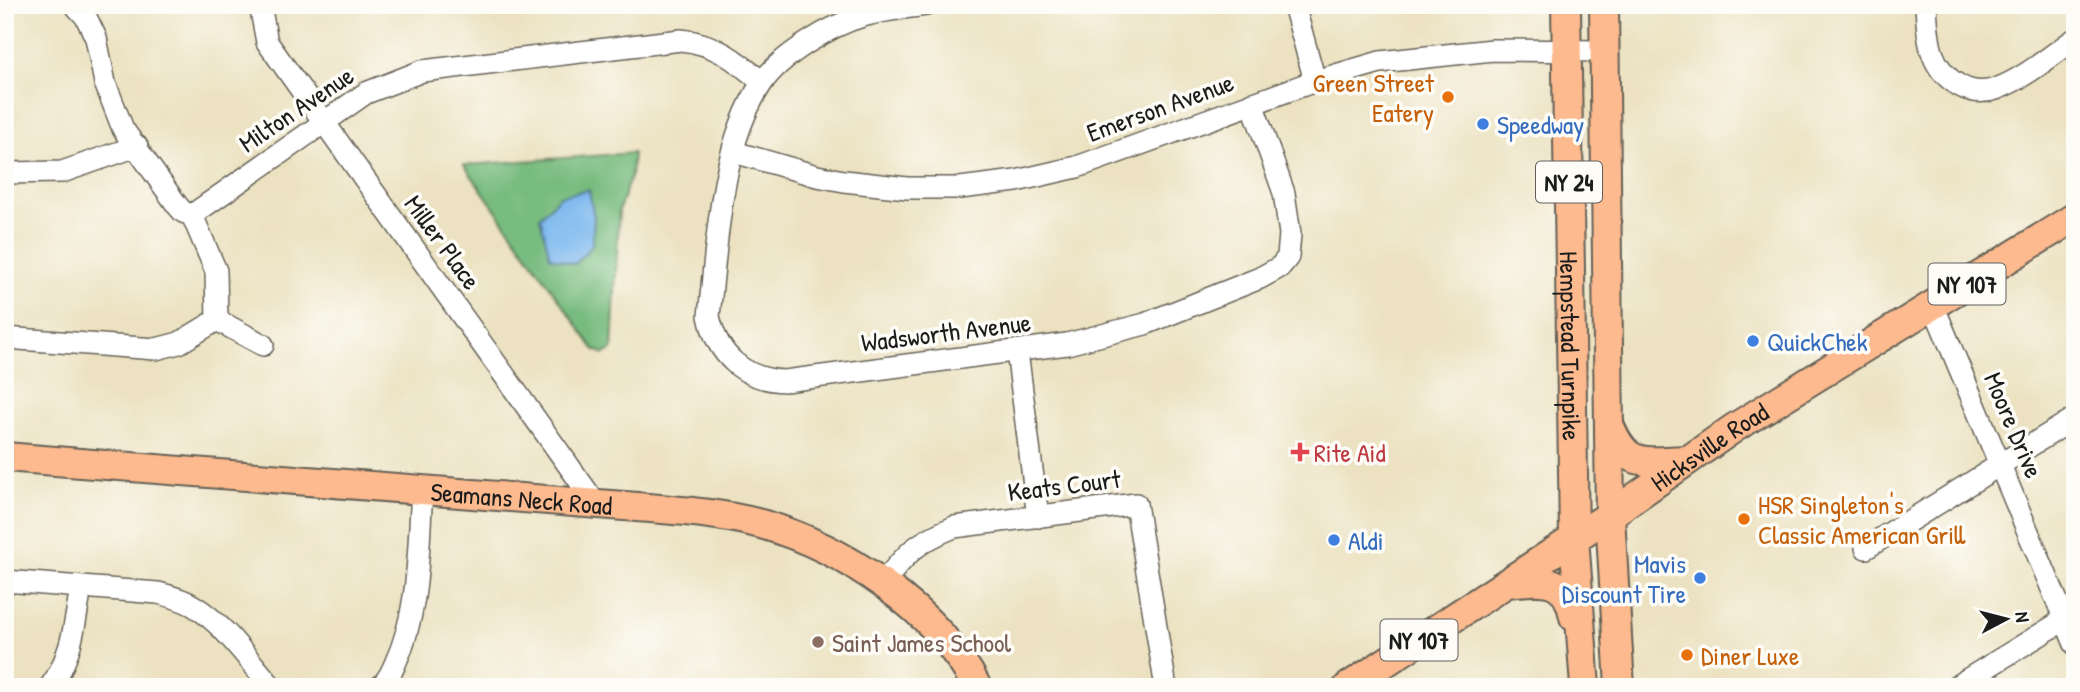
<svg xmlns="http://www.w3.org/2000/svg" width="2080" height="692" font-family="'Patrick Hand',sans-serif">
<rect width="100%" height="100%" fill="#fdfcf7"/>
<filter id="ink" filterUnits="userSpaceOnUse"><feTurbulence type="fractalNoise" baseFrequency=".0143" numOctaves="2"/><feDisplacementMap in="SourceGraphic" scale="14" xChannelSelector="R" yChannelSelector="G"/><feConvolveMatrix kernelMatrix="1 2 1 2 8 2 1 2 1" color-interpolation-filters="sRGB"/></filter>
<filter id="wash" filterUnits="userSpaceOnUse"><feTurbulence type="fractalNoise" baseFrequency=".00686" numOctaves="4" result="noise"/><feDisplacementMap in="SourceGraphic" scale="28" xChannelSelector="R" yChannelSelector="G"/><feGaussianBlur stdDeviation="1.57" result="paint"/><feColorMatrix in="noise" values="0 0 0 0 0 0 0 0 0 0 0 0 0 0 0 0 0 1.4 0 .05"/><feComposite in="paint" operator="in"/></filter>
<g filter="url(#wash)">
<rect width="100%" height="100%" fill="#ece2c1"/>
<polygon fill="#77bb7e" stroke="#4a6c4d" stroke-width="2" points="633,153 631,175 619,210 612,350 604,354 594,349 464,165"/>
<polygon fill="#7cb8ee" stroke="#4c6a85" stroke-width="2" points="589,190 594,218 592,245 575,264 550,257 540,217 560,196"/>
</g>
<g filter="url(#ink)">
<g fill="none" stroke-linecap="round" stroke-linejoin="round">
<defs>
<g id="minor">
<polyline points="75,5 86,17 96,38 105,83 123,129 177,205 183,212 192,215 216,271 217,320"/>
<polyline points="260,5 267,42 596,504"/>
<path d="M926 5C905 8 883 10 863 16 831 25 780 56 762 83 720 145 717 244 709 316 717 355 744 380 785 381L1067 344 1145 324 1260 278 1280 267 1288 257 1290 234 1284 193 1252 103"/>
<polyline points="1294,5 1315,81"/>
<path d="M1926 5C1928 38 1928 68 1960 86 1971 92 1984 93 1996 89 2024 79 2050 56 2075 39"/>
<polyline points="734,152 817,176 844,181 907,188 960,188 1016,181 1077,167 1315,81 1380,62 1493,50 1605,51"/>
<polyline points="5,173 62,172 137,146"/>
<path d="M192 215 366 93 422 71 681 40C715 43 737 61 762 82"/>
<polyline points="1933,305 2075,644"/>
<polyline points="217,320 263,345"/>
<polyline points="5,338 156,349 179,343 217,320"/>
<polyline points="1017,351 1038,517"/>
<polyline points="1866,548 2075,418"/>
<path d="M5 581 158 593C170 596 183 599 194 606 225 625 248 660 272 687"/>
<path d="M882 584C908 552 915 543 954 527L1136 504 1165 682"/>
<path d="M50 687C72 658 75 622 81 587"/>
<path d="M380 687C388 680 391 673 395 664 420 610 418 549 422 490"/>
<polyline points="1955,687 2064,620"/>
</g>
<g id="major">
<path id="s1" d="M1566 5 1574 537 1585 687"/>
<polyline points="1604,5 1610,515 1620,687"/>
<path d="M1609 424C1627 470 1644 461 1688 460"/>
<path id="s2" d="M5 457 624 506C670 510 717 512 761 524 843 547 938 610 977 687"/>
<path d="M1508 583C1543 579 1566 575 1574 617"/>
<path id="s3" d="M1348 687 1610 515 1734 428 2075 217"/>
</g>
</defs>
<use href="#minor" stroke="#656156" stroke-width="24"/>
<use href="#major" stroke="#656156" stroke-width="32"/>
<use href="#minor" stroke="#fff" stroke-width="21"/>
<use href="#major" stroke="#fcba8e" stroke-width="28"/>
</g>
</g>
<g fill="#e8710a" stroke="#fdfcf7" stroke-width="2.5">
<circle cx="1448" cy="97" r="7"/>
<circle cx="1744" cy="519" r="7"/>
<circle cx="1687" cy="655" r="7"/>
</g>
<g fill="#3f7fe0" stroke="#fdfcf7" stroke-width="2.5">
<circle cx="1483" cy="124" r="7"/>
<circle cx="1753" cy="341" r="7"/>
<circle cx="1334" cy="540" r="7"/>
<circle cx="1700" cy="578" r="7"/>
</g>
<path fill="#e0444e" stroke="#fdfcf7" stroke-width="2.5" d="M1296.5 441.5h7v7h7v7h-7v7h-7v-7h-7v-7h7z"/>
<circle fill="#8d6e63" stroke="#fdfcf7" stroke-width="2.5" cx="818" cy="642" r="7"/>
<g text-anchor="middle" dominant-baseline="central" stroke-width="7" stroke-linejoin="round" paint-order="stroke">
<g fill="#fdfcf7" stroke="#605f5e" stroke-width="2">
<rect x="1536" y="161.5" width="66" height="41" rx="5"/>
<rect x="1928.5" y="263.5" width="77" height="41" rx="5"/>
<rect x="1380.5" y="619.5" width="77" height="41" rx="5"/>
</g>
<g font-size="24" font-weight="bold" fill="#1c1c1c">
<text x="1569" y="182">NY 24</text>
<text x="1967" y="284">NY 107</text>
<text x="1419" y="640">NY 107</text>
</g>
<g font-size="26" fill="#c56008" stroke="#fdfcf7" text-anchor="start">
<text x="1434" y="82" text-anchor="end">Green Street<tspan x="1434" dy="30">Eatery</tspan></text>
<text x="1758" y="504">HSR Singleton's<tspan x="1758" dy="30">Classic American Grill</tspan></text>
<text x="1701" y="655">Diner Luxe</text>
</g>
<g font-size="26" fill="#1c1c1c" stroke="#fdfcf7">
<text transform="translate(1160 107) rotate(-20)">Emerson Avenue</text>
<text transform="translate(296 109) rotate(-34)">Milton Avenue</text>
<text transform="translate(443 242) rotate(54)">Miller Place</text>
<text transform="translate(946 332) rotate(-7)">Wadsworth Avenue</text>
<text stroke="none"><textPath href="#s1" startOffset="341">Hempstead Turnpike</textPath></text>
<text transform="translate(2014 425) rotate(67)">Moore Drive</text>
<text stroke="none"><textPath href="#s3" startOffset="434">Hicksville Road</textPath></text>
<text transform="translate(1064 485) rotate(-7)">Keats Court</text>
<text stroke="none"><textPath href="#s2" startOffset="518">Seamans Neck Road</textPath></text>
</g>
<g font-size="26" fill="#366cbe" stroke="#fdfcf7" text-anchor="start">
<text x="1497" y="124">Speedway</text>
<text x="1767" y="341">QuickChek</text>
<text x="1348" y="540">Aldi</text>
<text x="1686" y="563" text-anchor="end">Mavis<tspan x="1686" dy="30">Discount Tire</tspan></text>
</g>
<g font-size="26" fill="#be3a42" stroke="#fdfcf7" text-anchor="start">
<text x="1314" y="452">Rite Aid</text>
</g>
<g font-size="26" fill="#785e54" stroke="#fdfcf7" text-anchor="start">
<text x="832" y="642">Saint James School</text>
</g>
</g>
<rect width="2080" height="692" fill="none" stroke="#fdfcf7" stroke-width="28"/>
<g transform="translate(2006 619) rotate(83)" stroke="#fdfcf7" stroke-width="5" paint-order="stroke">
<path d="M0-5L12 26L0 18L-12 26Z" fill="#1c1c1c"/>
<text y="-10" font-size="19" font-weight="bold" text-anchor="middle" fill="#1c1c1c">N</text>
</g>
</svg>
